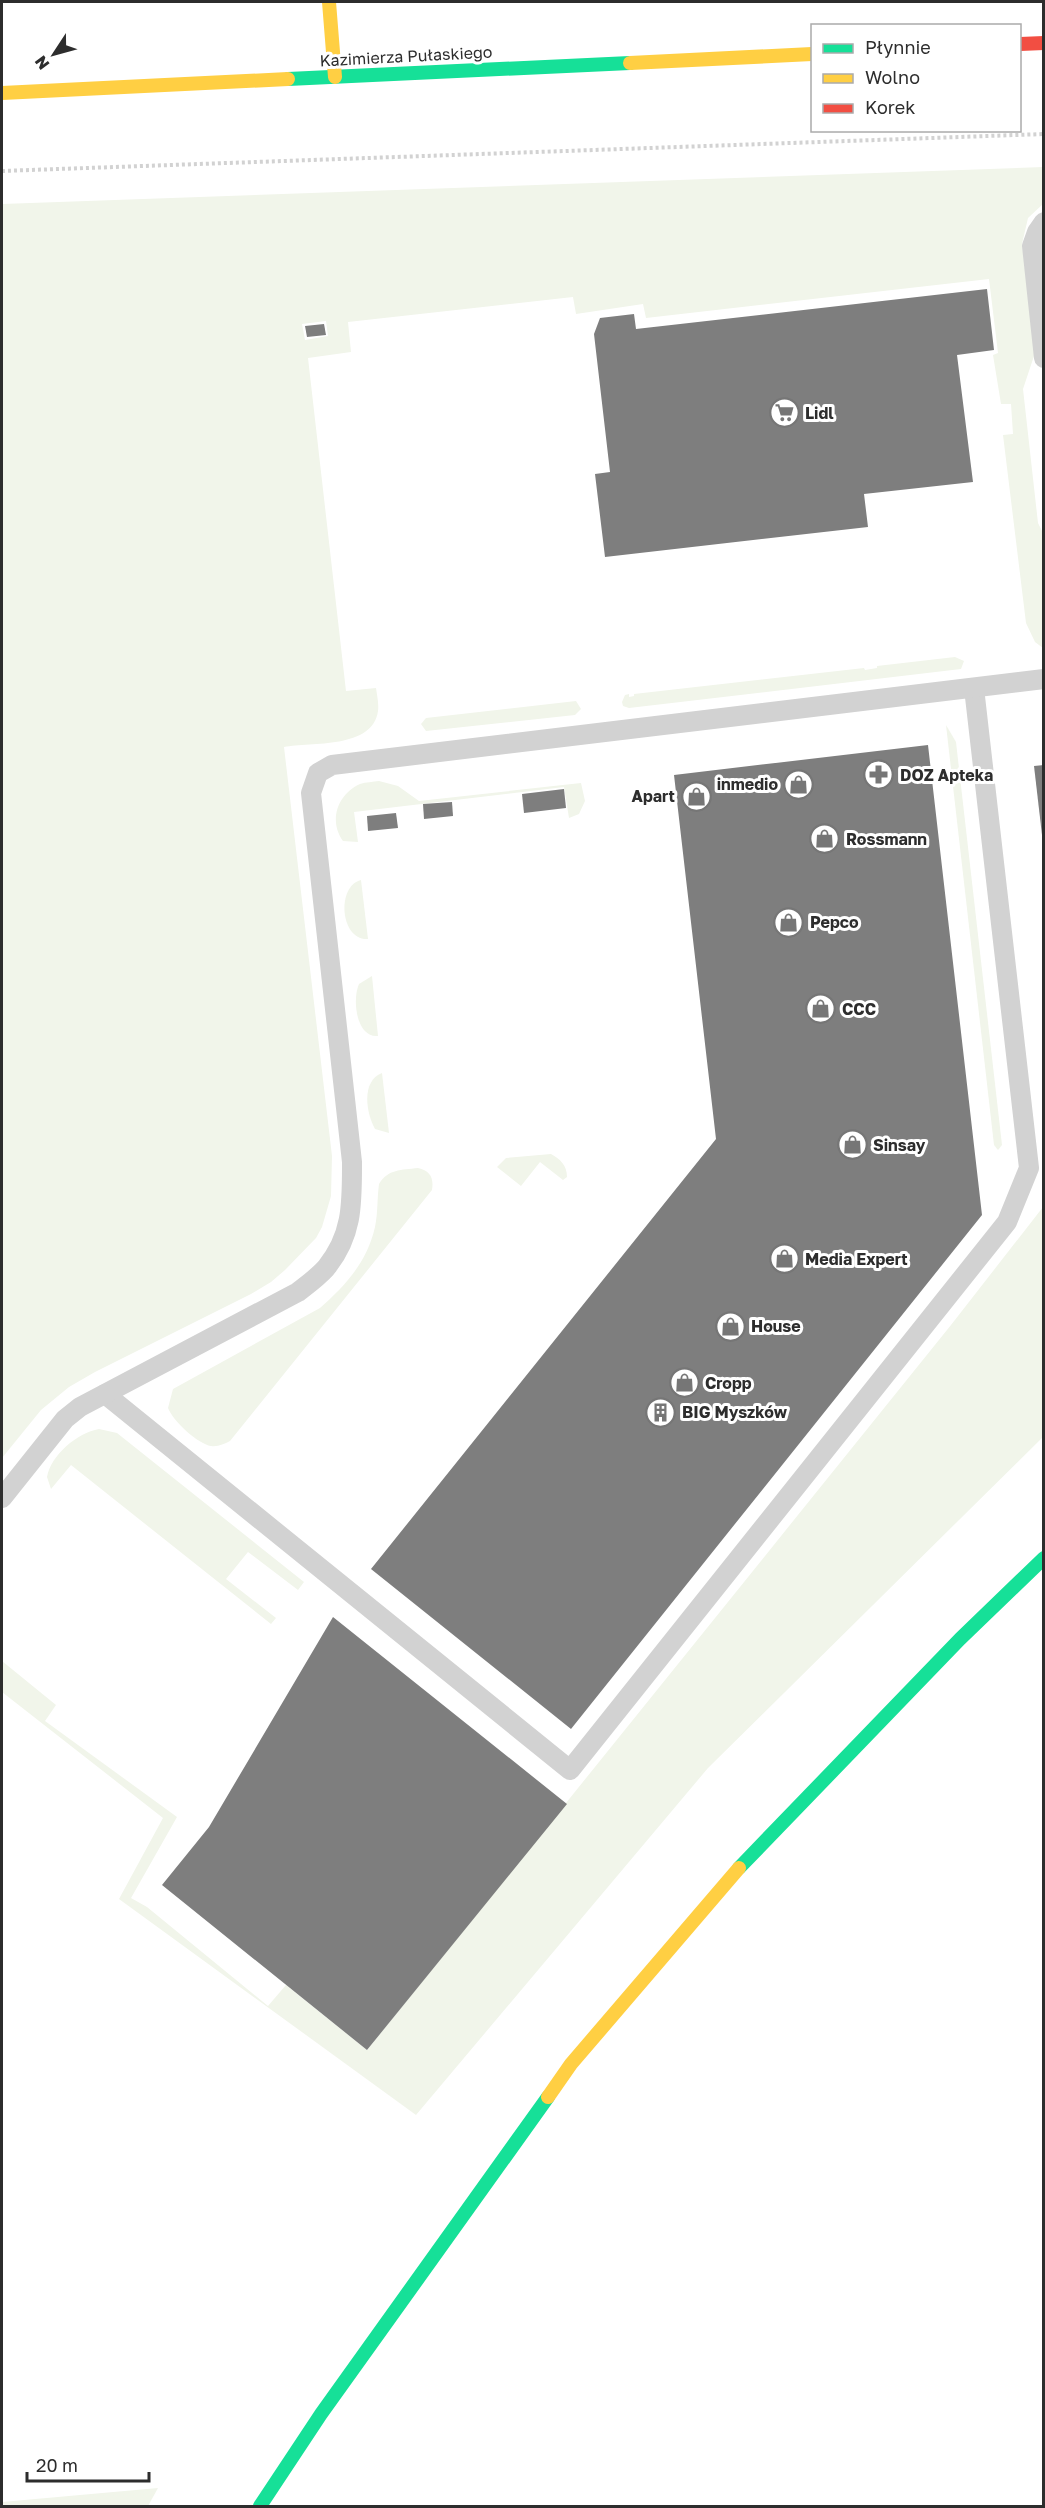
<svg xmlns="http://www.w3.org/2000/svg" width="1045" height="2508" font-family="'Golos Text',sans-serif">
<rect width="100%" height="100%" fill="#fff"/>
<g fill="#f1f5ea" fill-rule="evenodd">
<path d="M1043 167V204L1028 218 1022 244 1035 353 1023 389 1038 523 1043 533V648L1035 642 1026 623 1003 435 1013 434 1011 404H1001L993 355 998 353 989 279 646 318 643 304 576 314 573 297 348 322 351 352 308 358 346 691 376 688C377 695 379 704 378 711 373 749 311 742 284 747L332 1156 331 1196 322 1227 316 1238 285 1270 271 1282 251 1294 95 1372 69 1387 41 1410 2 1458V204ZM326 321 328 336 305 340 302 324Z"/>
<polygon points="955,657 964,661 961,669 629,708 623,706 622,702 625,695 629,694 629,697 634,696 634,694 864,668 865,670 877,668 877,666"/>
<polygon points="576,701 581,709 575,715 426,731 421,724 426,718"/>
<polygon points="946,725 956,742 1002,1145 998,1150 994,1145"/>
<path d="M379 781 398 786 419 801 581 783 585 801 579 814 569 818 564 787 354 812 358 842 343 841C328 820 338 794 360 784 366 782 373 782 379 781Z"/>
<path d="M361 880 368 939C340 941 336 886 361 880Z"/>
<path d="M372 976 378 1036C356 1038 352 999 359 984Z"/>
<path d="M382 1073 389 1133 375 1129C366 1113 361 1081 382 1073Z"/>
<path d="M551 1154C560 1159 567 1165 567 1177L563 1180 540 1162 521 1186 497 1167 506 1158Z"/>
<path d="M418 1168C430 1171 434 1177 432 1190L230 1441C224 1444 218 1447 211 1446 198 1444 173 1421 168 1408L173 1389 320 1308C346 1285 367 1262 375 1227 378 1213 377 1199 379 1184 388 1169 401 1170 418 1168Z"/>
<polygon points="1043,1207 1043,1437 708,1768 416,2115 119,1899 163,1818 2,1692 2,1661 56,1705 45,1721 177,1817 131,1898 147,1907 268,2006 286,1985 367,2050 951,1325"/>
<path d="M99 1429 117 1433 304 1582 298 1590 248 1552 226 1579 276 1618 271 1624 71 1465 51 1489 47 1477C51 1455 77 1433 99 1429Z"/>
<polygon points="158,2488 148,2506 2,2506 2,2502"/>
</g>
<g fill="#7e7e7e">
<polygon points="987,289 994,350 957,355 973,482 864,494 868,527 605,557 595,474 610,472 594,334 600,318 634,314 636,329"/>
<polygon points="324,324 326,335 307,337 305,326"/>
<polygon points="928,745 982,1215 571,1729 371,1569 716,1139 674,775"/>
<polygon points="1044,765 1044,835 1042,835 1034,766"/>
<polygon points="564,789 566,808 524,813 522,794"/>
<polygon points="452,802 453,816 424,819 423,804"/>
<polygon points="396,813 398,828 368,831 367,816"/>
<polygon points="333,1617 567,1804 367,2050 162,1885 209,1827"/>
</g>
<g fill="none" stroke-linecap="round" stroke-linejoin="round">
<polyline stroke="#d2d2d2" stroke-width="4" stroke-dasharray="3 3" stroke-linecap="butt" points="2,171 1044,134"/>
<g stroke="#d2d2d2" stroke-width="20">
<polyline points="1044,222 1037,232 1032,246 1044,358"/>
<polyline points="105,1394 570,1770 1007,1222 1029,1168 974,688"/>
<path d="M2 1498 65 1419 80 1407 298 1292C307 1285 318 1277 326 1268 353 1235 352 1203 352 1162L311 793 318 773 332 765 1044 679"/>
</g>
<g stroke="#16e098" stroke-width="14">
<polyline points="288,79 630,63"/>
<polyline points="739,1868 960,1639 1044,1558"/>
<polyline points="260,2506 321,2414 548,2097"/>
</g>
<g stroke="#ffcf43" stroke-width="14">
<polyline points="329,2 335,77"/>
<polyline points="630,63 812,54"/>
<polyline points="2,93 288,79"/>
<polyline points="548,2097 571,2064 739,1868"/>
</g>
<polyline stroke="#f24e42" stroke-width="14" points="1020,44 1044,43"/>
</g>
<defs>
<symbol id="supermarket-ring" viewBox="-11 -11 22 22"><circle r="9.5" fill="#fff" stroke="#767676" stroke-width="1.5"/><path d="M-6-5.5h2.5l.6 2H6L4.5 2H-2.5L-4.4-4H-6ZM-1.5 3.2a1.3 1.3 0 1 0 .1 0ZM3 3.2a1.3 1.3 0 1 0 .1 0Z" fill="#767676"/></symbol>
<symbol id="pharmacy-ring" viewBox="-11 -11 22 22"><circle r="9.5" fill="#fff" stroke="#767676" stroke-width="1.5"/><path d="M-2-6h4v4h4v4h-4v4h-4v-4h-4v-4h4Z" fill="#767676"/></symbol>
<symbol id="shop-ring" viewBox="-11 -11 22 22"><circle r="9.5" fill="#fff" stroke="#767676" stroke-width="1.5"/><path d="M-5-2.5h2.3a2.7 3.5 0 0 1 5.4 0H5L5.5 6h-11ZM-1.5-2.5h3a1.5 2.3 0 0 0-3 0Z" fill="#767676"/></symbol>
<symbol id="building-ring" viewBox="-11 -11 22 22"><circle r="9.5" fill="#fff" stroke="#767676" stroke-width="1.5"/><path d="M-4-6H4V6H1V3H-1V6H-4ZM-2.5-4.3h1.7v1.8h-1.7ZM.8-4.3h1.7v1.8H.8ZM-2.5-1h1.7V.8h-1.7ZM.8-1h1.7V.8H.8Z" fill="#767676"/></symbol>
</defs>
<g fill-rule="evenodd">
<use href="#supermarket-ring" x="768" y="396" width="33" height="33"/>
<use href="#pharmacy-ring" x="862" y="758" width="33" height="33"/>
<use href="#shop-ring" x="782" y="768" width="33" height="33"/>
<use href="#shop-ring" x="680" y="780" width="33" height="33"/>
<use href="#shop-ring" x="808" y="822" width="33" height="33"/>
<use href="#shop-ring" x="772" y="906" width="33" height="33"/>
<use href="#shop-ring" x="804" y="992" width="33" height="33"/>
<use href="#shop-ring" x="836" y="1128" width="33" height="33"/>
<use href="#shop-ring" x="768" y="1242" width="33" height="33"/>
<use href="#shop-ring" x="714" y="1310" width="33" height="33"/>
<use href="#shop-ring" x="668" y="1366" width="33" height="33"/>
<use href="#building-ring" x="644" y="1396" width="33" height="33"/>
</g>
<g text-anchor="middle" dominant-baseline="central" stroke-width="6" stroke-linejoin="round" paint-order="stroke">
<g font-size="16" fill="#2d2d2d" stroke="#fff">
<text transform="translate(406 56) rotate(-3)">Kazimierza Pułaskiego</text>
</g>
<g font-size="16" font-weight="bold" fill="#2d2d2d" stroke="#fff" text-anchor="start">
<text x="805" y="413">Lidl</text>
<text x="900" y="775">DOZ Apteka</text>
<text x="778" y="784" text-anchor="end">inmedio</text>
<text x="675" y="796" text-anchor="end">Apart</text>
<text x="846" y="839">Rossmann</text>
<text x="810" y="922">Pepco</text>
<text x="842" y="1009">CCC</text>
<text x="873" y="1145">Sinsay</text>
<text x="805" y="1259">Media Expert</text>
<text x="751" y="1326">House</text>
<text x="705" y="1383">Cropp</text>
<text x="682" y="1412">BIG Myszków</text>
</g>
</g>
<rect width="1045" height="2508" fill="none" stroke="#2d2d2d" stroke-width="6"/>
<rect x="811" y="24" width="210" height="108" fill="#ffffff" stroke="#ababab" stroke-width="1.5"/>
<rect x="823" y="44" width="30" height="9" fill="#16e098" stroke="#ababab" stroke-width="1.5"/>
<text x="865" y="54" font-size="18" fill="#2d2d2d">Płynnie</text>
<rect x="823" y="74" width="30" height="9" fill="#ffcf43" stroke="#ababab" stroke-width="1.5"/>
<text x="865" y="84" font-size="18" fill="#2d2d2d">Wolno</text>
<rect x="823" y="104" width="30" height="9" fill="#f24e42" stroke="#ababab" stroke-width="1.5"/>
<text x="865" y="114" font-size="18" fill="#2d2d2d">Korek</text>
<g transform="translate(54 54) rotate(234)" stroke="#ffffff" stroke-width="4.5" paint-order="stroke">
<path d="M0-4.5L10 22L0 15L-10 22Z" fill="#2d2d2d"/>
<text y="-9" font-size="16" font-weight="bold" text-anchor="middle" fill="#2d2d2d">N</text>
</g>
<path d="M27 2472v9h122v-9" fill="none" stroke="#2d2d2d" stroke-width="3"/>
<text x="36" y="2472" font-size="18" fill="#2d2d2d" stroke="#ffffff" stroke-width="4.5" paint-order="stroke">20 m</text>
</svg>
